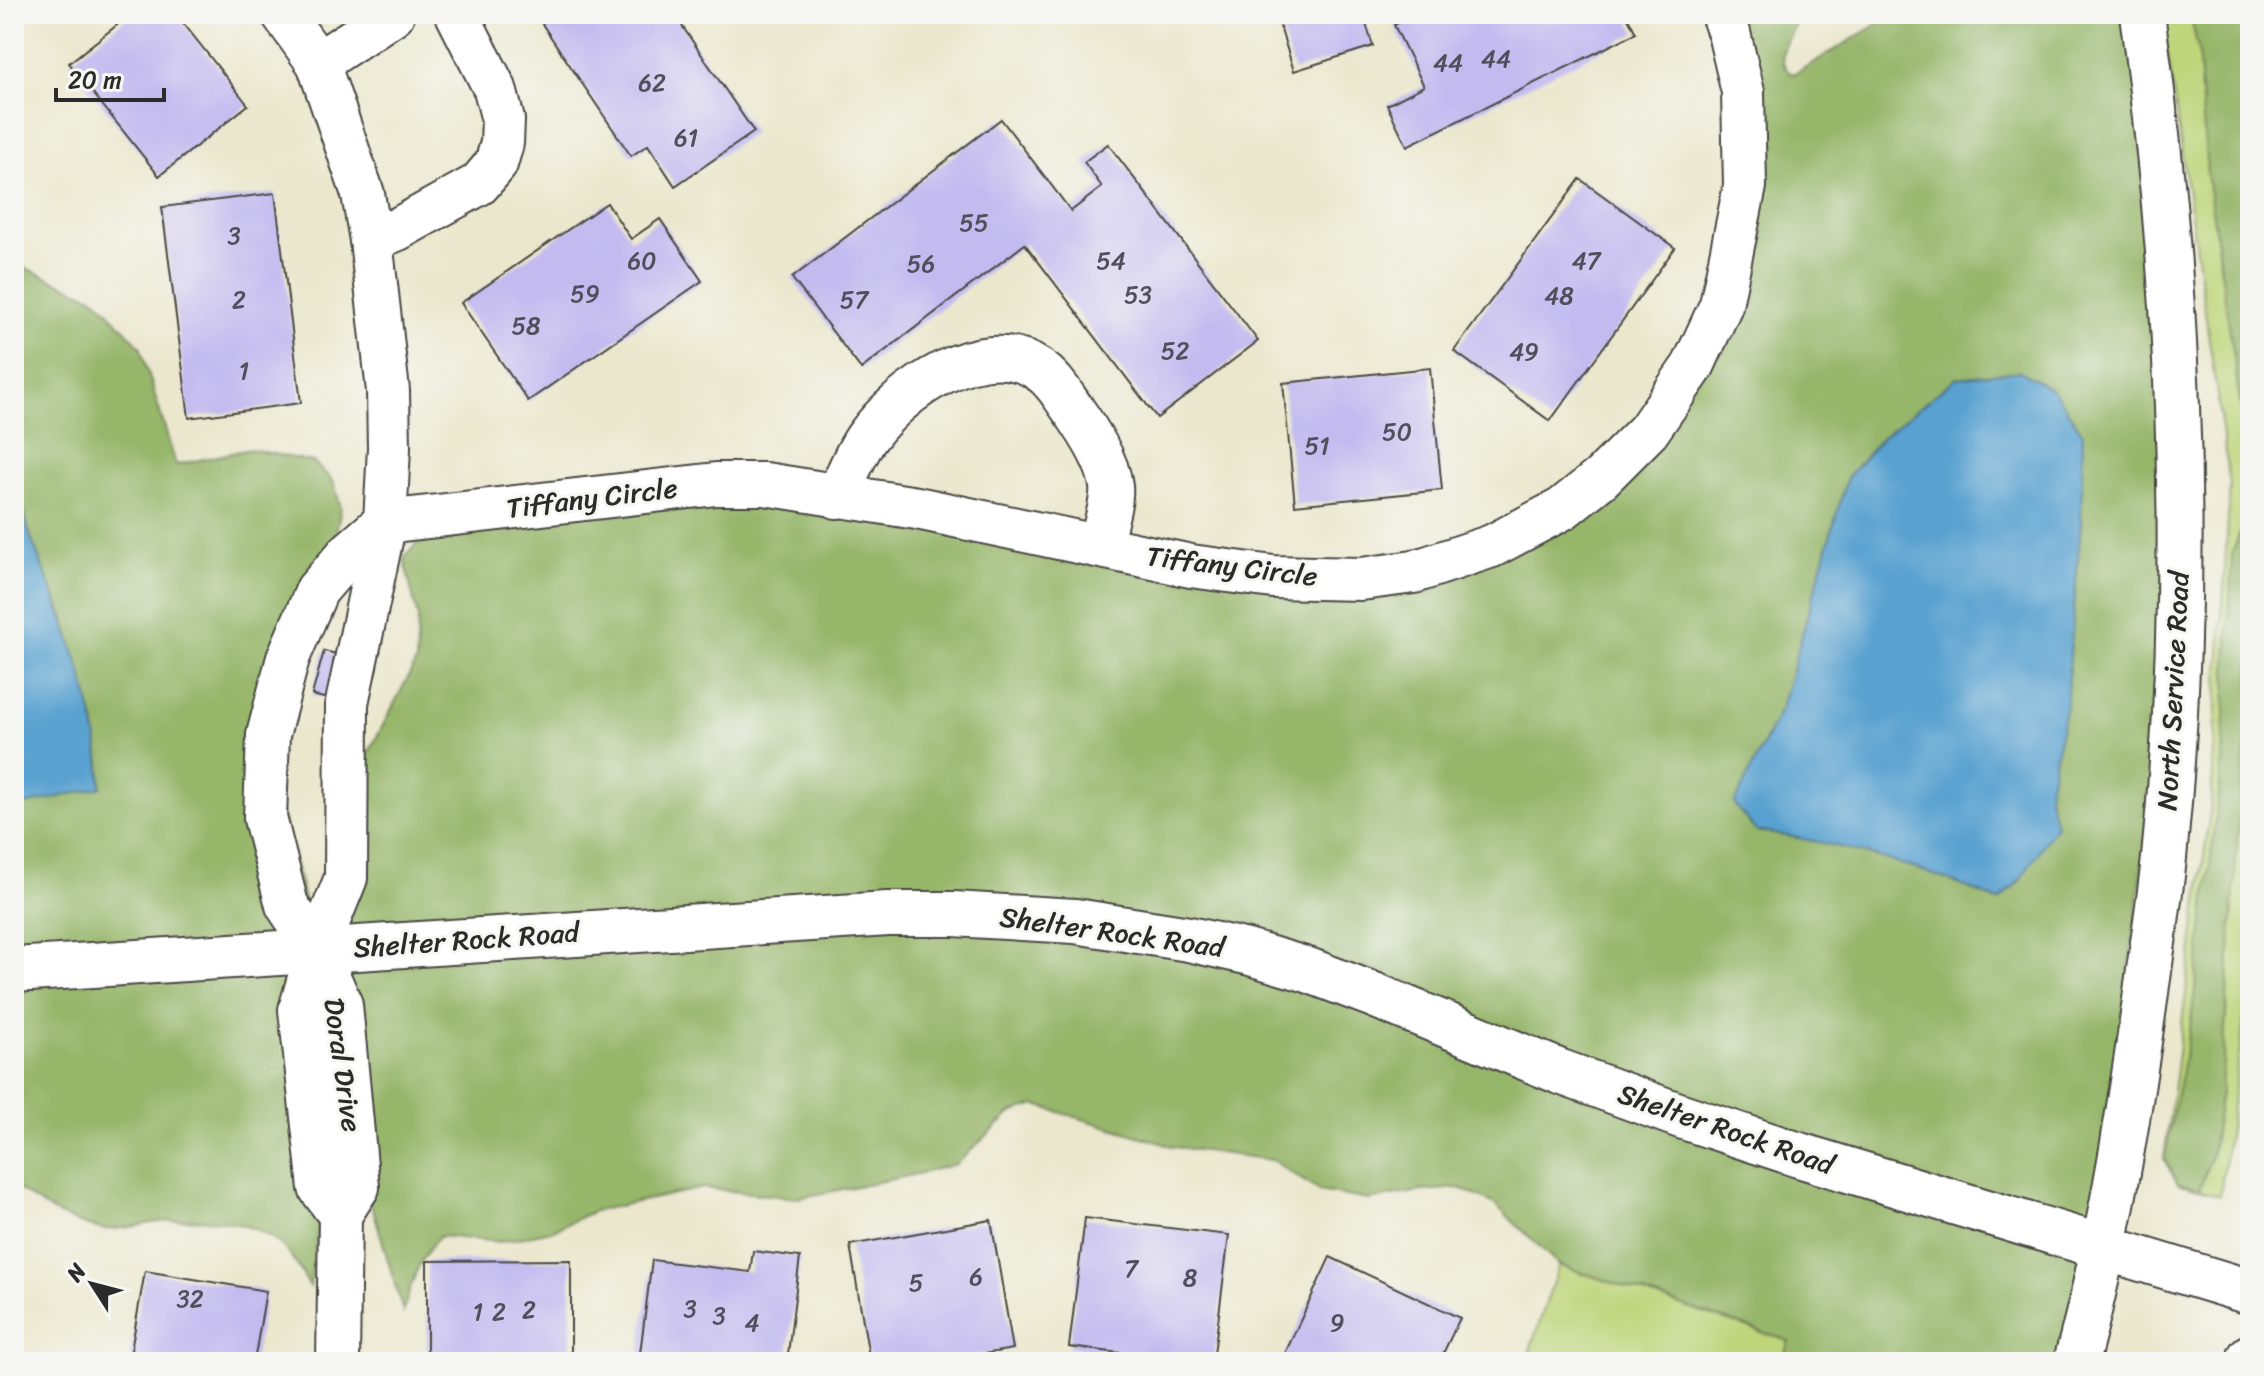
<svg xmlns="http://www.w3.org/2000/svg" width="2264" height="1376" font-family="Sriracha,sans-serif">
<rect width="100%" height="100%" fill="#f6f6f2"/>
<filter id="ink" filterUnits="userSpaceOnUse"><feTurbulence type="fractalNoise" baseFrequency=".0125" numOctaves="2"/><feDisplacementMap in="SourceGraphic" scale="16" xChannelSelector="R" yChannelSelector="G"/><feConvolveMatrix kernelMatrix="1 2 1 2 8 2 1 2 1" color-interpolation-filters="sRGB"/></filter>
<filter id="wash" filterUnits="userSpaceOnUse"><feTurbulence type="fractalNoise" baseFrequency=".006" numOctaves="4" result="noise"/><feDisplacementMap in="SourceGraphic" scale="32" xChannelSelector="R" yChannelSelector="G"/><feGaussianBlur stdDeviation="1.8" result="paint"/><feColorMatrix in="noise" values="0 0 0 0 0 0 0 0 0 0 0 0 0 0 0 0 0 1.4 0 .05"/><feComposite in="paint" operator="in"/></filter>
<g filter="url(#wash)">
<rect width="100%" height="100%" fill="#ebe7cd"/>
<g fill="#bed57a" stroke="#748052" stroke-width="2">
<polygon points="2162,14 2250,14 2250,975 2220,1196 2178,1184 2164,1159 2211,803 2230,485"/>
<polygon points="1559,1265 1789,1341 1782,1362 1526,1362"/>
</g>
<g fill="#96b66a" stroke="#60704a" stroke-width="2" fill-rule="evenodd">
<path d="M1724 14H1802C1793 31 1768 62 1794 74L1878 24 1888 14H2142L2180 590 2076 1362H1782L1789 1341 1559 1265 1495 1204 1460 1188 1421 1191 1368 1200 1319 1191 1272 1160 1175 1147 1036 1105 1011 1113 956 1164 908 1176 798 1198 703 1188 594 1211 551 1231 500 1242 440 1236C418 1258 412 1282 403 1312L374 1212 363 1190 317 1188 319 1224 310 1287C301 1272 294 1257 282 1246 250 1217 197 1217 158 1222 141 1224 119 1231 102 1229 69 1223 41 1206 14 1186V807L101 787 100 761 94 721 65 621 31 538 14 476V263L97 299 140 346 176 465 250 449 313 462 333 481 341 507 334 543 261 734 317 949 355 788 369 752 416 662 418 618 404 559 425 534 716 484 1361 579 1562 509 1693 366 1745 186ZM2053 390 2083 433 2081 521 2066 704 2048 795 2056 825 1998 901C1921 866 1841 843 1756 831L1734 804 1781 708 1847 478 1882 437Z"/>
<polygon points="2190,14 2250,15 2250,415 2244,417 2241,408 2207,175 2198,49"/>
<polygon points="2250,530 2250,703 2240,799 2221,1092 2212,1153 2199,1190 2178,1184 2164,1159 2190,1029 2223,759 2232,554 2240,532"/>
</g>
<g fill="#59a1d0" stroke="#42667e" stroke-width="2">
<path d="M2020 371 2053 390 2083 433 2081 521 2066 704 2048 795 2056 825 2020 880 1999 901C1921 866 1841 843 1756 831L1734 804 1781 708 1847 478 1882 437 1956 378Z"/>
<path d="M14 476C20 497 24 520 32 541 64 621 99 700 101 787L16 807H14Z"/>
</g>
<g id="blocks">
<g fill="#c3bbf0">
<polygon points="131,14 176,14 248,105 159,176 69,63"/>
<polygon points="544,14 674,14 754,132 675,186 648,145 631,156 538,18"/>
<polygon points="1276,14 1363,14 1373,46 1294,71"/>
<polygon points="1415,14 1626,14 1636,33 1407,146 1387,105 1424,86 1394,25"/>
<polygon points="1001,119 1071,211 1102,187 1084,162 1108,144 1258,341 1157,418 1025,244 861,369 792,278"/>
<polygon points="1580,179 1675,248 1550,421 1454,351"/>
<polygon points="275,193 301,403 189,418 162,207"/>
<polygon points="607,203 631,239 660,219 702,281 528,401 461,303"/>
<polygon points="1430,368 1442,490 1295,505 1283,383"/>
<polygon points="324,651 345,656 332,700 312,695"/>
<polygon points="1085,1218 1229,1235 1213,1362 1147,1362 1148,1356 1069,1347"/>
<polygon points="991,1220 1013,1349 937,1362 870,1362 850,1245"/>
<polygon points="753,1251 800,1257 787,1362 639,1361 652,1260 750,1272"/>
<polygon points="1330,1257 1460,1318 1439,1362 1281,1362"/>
<polygon points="571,1260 571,1362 427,1362 427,1261"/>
<polygon points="145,1271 266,1291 254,1362 129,1362"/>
</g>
</g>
</g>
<g filter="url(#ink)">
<use href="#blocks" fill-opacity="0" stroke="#484743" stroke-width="2"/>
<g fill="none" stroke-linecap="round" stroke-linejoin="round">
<defs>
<g id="minor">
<polyline points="283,14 318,63 363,194 371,240 388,391 389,448 385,522 716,484 765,484 917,508 1191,566 1273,577 1361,579 1414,572 1492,546 1562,509 1601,478 1648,431 1693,366 1721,305 1745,186 1743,92 1729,33 1722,14"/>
<polyline points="318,63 393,14"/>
<polyline points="371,240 398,229 479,184 496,164 502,143 503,120 495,89 457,14"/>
<path d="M837 497C846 478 854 455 867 437 900 391 981 333 1038 369 1054 379 1063 396 1074 411 1088 431 1108 461 1111 486 1113 501 1103 531 1100 546"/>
<polygon points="385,522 347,703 346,878 317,950 287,905 265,818 268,735 288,658 317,590 348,554"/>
<polyline points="317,950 341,1005 358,1187 340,1215 338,1362"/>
<polyline points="317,950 300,1010 320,1188 340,1215"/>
</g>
<g id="major">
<polyline points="14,970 888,914 953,914 1075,921 1189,939 1247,952 1308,970 1374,995 1558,1071 1681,1116 1799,1155 2250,1292"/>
<path d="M2076 1362C2108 1244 2128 1122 2145 1000 2151 953 2159 906 2164 858 2192 577 2181 294 2142 14"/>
</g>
<polyline id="highway" points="2249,1362 2250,1357"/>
</defs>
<use href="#minor" stroke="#484743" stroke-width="46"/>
<use href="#major" stroke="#484743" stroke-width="48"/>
<use href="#highway" stroke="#484743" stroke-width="48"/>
<use href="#minor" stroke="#fff" stroke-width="42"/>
<use href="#major" stroke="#fff" stroke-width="44"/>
<use href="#highway" stroke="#fff" stroke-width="44"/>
</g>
</g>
<g text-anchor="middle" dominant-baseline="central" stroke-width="6" stroke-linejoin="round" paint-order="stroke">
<g font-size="24" fill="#514f5c">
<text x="1496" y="59">44</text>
<text x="1448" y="63">44</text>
<text x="652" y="83">62</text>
<text x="686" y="138">61</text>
<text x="974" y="223">55</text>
<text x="234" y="236">3</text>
<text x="642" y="261">60</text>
<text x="1111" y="261">54</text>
<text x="1586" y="261">47</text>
<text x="921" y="264">56</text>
<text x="585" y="294">59</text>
<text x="1138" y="295">53</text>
<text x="1559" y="296">48</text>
<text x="239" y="300">2</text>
<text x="854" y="300">57</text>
<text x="526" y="326">58</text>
<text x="1175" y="351">52</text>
<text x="1524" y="352">49</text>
<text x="244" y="371">1</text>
<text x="1397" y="432">50</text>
<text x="1317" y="446">51</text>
<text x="1131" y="1269">7</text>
<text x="976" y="1277">6</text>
<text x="1190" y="1278">8</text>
<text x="916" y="1283">5</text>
<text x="190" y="1299">32</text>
<text x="690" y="1309">3</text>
<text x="529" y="1310">2</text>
<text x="478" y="1312">1</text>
<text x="499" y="1312">2</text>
<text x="719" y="1316">3</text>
<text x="752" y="1323">4</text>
<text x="1337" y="1323">9</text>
</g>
<g font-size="28" fill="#2b2b2b" stroke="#f6f6f2">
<text transform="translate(592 498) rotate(-7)">Tiffany Circle</text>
<text transform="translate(1232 566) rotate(7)">Tiffany Circle</text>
<text transform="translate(2173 691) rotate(-87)">North Service Road</text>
<text transform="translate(1112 932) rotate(8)">Shelter Rock Road</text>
<text transform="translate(466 940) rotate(-4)">Shelter Rock Road</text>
<text transform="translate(343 1065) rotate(82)">Doral Drive</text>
<text transform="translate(1726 1129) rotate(19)">Shelter Rock Road</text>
</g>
</g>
<rect width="2264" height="1376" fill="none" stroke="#f6f6f2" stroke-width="48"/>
<g transform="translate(92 1284) rotate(306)" stroke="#f6f6f2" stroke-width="6" paint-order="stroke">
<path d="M0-6L14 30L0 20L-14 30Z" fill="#2b2b2b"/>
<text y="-12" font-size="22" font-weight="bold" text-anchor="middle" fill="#2b2b2b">N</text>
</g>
<path d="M56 88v12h108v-12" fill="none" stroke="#2b2b2b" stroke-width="4"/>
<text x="68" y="88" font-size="24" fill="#2b2b2b" stroke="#f6f6f2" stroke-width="6" paint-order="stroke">20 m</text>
</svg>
